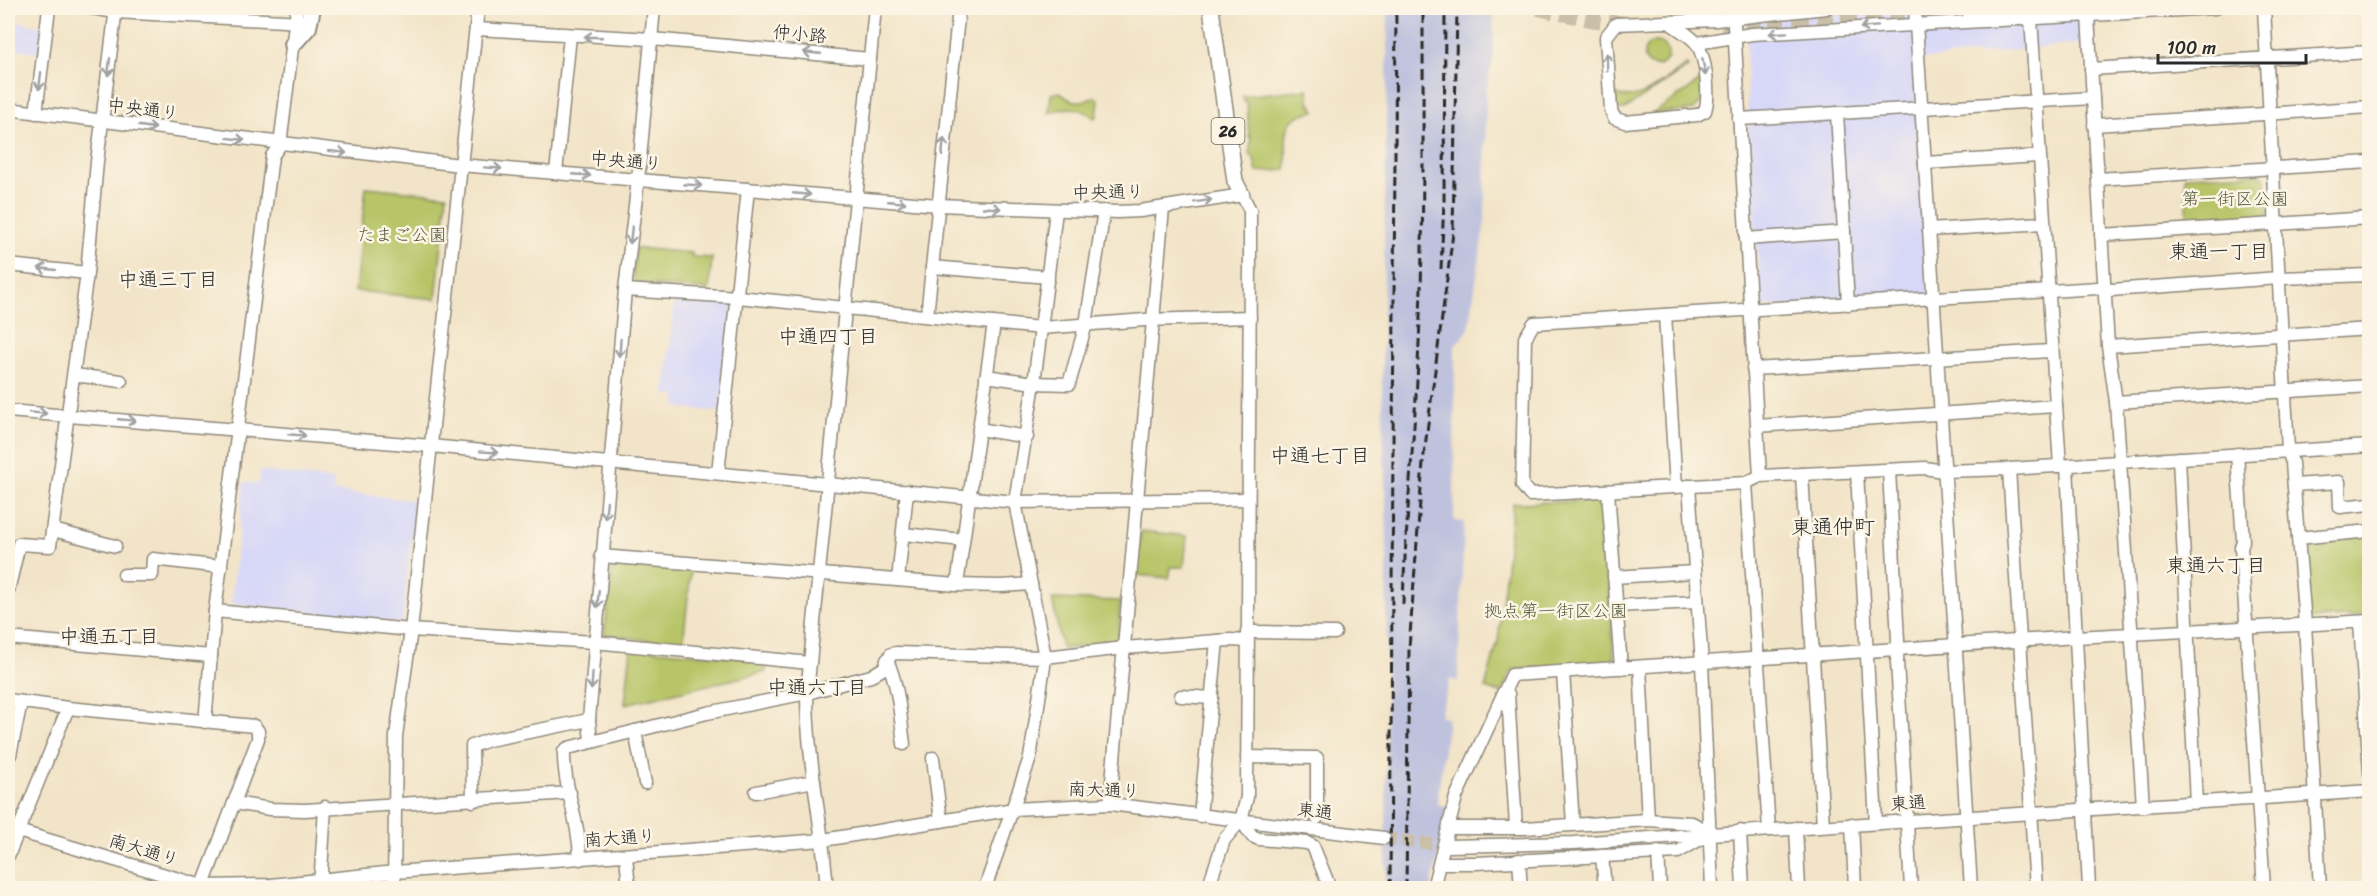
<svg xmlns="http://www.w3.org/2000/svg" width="2377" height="896" font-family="Sriracha,'Klee One',sans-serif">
<rect width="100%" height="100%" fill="#fcf5e5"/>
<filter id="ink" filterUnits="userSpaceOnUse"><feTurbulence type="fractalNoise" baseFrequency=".0167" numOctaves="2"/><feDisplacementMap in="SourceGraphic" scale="12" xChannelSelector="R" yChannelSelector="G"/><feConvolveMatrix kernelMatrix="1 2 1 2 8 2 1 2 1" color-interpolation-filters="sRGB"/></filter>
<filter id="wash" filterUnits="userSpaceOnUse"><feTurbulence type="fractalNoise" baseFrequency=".008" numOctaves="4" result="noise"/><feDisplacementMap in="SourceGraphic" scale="24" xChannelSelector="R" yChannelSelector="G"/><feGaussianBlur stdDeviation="1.35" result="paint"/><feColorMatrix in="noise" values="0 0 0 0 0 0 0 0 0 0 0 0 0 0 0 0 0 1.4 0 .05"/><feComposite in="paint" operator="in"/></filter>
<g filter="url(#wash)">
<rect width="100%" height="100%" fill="#f2e4c8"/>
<g fill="#d7d7f8">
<polygon points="8,8 14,8 10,19 44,28 39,53 8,47"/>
<polygon points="1746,8 2084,8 2088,43 1921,59 1936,296 1762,307 1748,145"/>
<polygon points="675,297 734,302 721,412 676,407 676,396 665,394"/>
<polygon points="260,471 334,480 333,491 416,501 402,623 231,604 244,482 259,484"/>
</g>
<polygon fill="#bfc2dd" points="1388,8 1493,8 1494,55 1486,91 1485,221 1469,329 1455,346 1454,521 1464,522 1458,681 1450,679 1440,715 1448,718 1437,804 1449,808 1431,888 1386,888 1387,544 1382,383"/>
<g fill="#b7c567" stroke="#717849" stroke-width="1.5">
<circle cx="1656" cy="54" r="12"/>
<path d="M1686 65 1688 67 1625 109 1619 110 1615 106 1614 93C1639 107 1666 79 1686 65Z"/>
<polygon points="1702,80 1702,100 1694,110 1652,114"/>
<path d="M1308 89 1310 105H1312L1315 111C1276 117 1289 141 1286 170L1257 172 1253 156H1250L1251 137H1249L1247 102H1244L1243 96Z"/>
<path d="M1060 92C1071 104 1081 103 1095 97L1099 100 1097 116 1094 118C1080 106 1066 106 1049 113L1051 94Z"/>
<polygon points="2258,173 2266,178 2268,217 2263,222 2188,226 2185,176"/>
<polygon points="366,187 447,195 436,299 355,291"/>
<polygon points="635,248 692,253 692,257 712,258 709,290 637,284 633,277"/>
<polygon points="1597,501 1604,507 1614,658 1608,663 1512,670 1501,693 1485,688 1498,641 1513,503"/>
<polygon points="1141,531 1187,536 1184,567 1171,567 1169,578 1136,575"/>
<polygon points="2369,536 2369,616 2313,619 2308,615 2304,545 2308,539"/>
<polygon points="613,560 691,568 683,644 604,635"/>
<polygon points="1052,599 1120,601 1118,639 1112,644 1062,649"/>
<polygon points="631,648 767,660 766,672 625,704"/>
</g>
</g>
<g filter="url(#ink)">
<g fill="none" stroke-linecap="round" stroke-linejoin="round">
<polyline stroke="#cabfa9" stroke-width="12" stroke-dasharray="12 6" stroke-linecap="butt" points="1384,838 1449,846"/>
<g stroke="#cabfa9" stroke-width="16" stroke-dasharray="16 8" stroke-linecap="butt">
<polyline points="1538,8 1590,19 1632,25"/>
<polyline points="1721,24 1969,10"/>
</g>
<defs>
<g id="minor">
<polyline points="91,8 116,12 302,22"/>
<polyline points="1733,8 1760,476"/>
<polyline points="1915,8 1971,888"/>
<polyline points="2264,8 2288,450 2292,463 2305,624 2320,888"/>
<polyline points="2088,16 2108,346 2116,402 2143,806"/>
<polyline points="2031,18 2060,466"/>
<path d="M1670 23C1678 29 1692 36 1697 44 1706 58 1710 95 1705 111L1697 115 1625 122 1614 118 1611 110 1606 37 1616 24 1716 20 1826 8"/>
<polyline points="476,29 652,39 870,59"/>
<polyline points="1697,43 1752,34 2215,8"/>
<polyline points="2091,69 2370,52"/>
<polyline points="8,109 460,165 938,205 1118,212 1140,211 1242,195 1250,210 1250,258 1247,797 1241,820 1224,840 1208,888"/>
<polyline points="36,113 49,8"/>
<polyline points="1739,119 2093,98"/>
<polyline points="2094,125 2370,107"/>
<polyline points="1925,163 2039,156"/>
<polyline points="556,173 570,36"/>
<polyline points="2098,179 2370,162"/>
<polyline points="1929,230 2043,223"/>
<polyline points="1844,232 1848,304"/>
<polyline points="2101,235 2370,218"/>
<polyline points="1746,239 1844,232 1837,113"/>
<polyline points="8,265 87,273"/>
<polyline points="932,267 1048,277"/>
<polyline points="2370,275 2279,278 2111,290 2098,288 1534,323 1525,338 1522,485 1530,495 1746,483 1760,476 1925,468 1943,471 2009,469 2370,446"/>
<polyline points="625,290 738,297 1041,328 1145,320 1250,317"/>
<polyline points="1665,315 1676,487"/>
<polyline points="927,316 959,8"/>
<polyline points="2108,346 2370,329"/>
<polyline points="1753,369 2051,351"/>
<polyline points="74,375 121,381"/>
<polyline points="986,376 1034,383 1069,384 1086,324 1104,211"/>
<polyline points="2116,402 2370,386"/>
<polyline points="8,411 431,446 1015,502 1248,499"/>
<polyline points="1757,426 2056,406"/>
<polyline points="979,429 1027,437"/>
<polyline points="2237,454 2243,541 2241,547 2264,888"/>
<polyline points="2179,458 2196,803"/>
<polyline points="2067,466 2089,888"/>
<polyline points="2009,469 2036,888"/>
<polyline points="1889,470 1898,640 1897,662 1911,888"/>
<polyline points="1857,472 1876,823"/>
<polyline points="718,473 748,189"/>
<polyline points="1802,474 1823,826"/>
<polyline points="1746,483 1769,830"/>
<polyline points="2294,485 2339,482 2340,507 2370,504"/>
<polyline points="1689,486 1702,663 1712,888"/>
<polyline points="1608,491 1621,668"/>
<polyline points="53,530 115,546"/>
<polyline points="903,534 963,540"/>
<polyline points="2298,538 2370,531"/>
<polyline points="601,556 957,585 1001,586 1031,584"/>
<polyline points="124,575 152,575 153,559 221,567"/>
<polyline points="1614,577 1694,572"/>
<polyline points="898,580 907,491"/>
<polyline points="957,585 994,323"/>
<polyline points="8,591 19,544 50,546 87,273 97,162 116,8"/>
<polyline points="1616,606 1696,602"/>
<polyline points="215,611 411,630 594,642 810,663"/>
<polyline points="2360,622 2370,773"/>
<polyline points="1247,632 1335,633"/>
<polyline points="8,638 211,656"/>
<path d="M887 660C899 687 900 715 904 744"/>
<polyline points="1640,667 1648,820"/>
<polyline points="1563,672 1573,824"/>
<polyline points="1503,693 1508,694 1516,827"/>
<polyline points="1181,696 1212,698"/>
<polyline points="8,700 68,708 254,726 258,731 258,739 202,888"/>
<polyline points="205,722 215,611 272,156 280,145 297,8"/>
<polyline points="635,731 645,783"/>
<polyline points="591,742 589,720 625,290 638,180 654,8"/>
<polyline points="10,755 21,702"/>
<polyline points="1247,757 1317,758 1317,818"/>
<polyline points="933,758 941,821"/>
<polyline points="756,792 814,781"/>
<polyline points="473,801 472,746 489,740 589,720"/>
<polyline points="235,803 270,809 305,810 570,793"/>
<polyline points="1110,804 1163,208"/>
<polyline points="1200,816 1217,641"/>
<polyline points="1241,820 1252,836 1259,839 1307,843 1313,846 1330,888"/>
<polyline points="1852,824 1855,888"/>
<polyline points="8,828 202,886 271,885 395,872 823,840 1014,809 1110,804 1384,838"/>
<polyline points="1449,828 1525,828 1648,820 1692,823 1710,832"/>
<polyline points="1796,828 1799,888"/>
<polyline points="1740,831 1743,888"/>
<polyline points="1449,846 1574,843 2370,791"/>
<polyline points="1658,852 1660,888"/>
<polyline points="8,856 68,708"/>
<polyline points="626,856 629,888"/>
<polyline points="1602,856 1605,888"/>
<path d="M580 859C580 822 563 787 564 751L568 748 707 713 807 693 871 676 884 668 891 654 896 653 1045 657 1124 648 1230 640 1247 641"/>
<polyline points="1519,860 1521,888"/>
<polyline points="1440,863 1476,863 1678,852 1707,835"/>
<polyline points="320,888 325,807"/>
<polyline points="394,888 396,736 411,630 478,8"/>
<path d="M827 888C822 823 807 758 807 693L875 8"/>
<polyline points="985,888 1030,758 1044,666 1045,657 1015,502 1034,383 1056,211"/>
<polyline points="1433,888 1456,797 1512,675 2076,637 2370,621"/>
</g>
<polyline id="major" points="1211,8 1235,181 1242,195"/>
<g id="highway">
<polyline points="1969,10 2001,8"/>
<polyline points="293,44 308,27 312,8"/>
</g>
</defs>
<use href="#minor" stroke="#8e887a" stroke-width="15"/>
<use href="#major" stroke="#8e887a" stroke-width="18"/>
<use href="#highway" stroke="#8e887a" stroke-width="20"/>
<use href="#minor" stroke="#fff" stroke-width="12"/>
<use href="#major" stroke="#fff" stroke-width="15"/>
<use href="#highway" stroke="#fff" stroke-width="16"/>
<g stroke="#2b2b2b" stroke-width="3" stroke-dasharray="9 4.5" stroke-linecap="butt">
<polyline points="1441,269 1444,201 1445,8"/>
<path d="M1403 604C1406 508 1417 413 1420 317 1424 214 1423 111 1423 8"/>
<polyline points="1390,888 1396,8"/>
<polyline points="1406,888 1409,648 1423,462 1453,233 1457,8"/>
</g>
</g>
<defs><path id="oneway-shaft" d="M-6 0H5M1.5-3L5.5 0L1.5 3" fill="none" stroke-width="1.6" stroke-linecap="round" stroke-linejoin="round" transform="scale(1.5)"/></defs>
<g stroke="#a0a0a0">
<use href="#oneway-shaft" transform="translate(1869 27) rotate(176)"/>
<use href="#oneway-shaft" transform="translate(1778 33) rotate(176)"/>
<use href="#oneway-shaft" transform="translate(593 37) rotate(-178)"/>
<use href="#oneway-shaft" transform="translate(812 53) rotate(-175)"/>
<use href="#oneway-shaft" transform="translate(1607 62) rotate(-92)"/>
<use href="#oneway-shaft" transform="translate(109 67) rotate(97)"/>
<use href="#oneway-shaft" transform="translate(1704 67) rotate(79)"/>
<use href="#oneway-shaft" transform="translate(40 81) rotate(97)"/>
<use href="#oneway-shaft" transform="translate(147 127) rotate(8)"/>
<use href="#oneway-shaft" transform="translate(236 139) rotate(7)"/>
<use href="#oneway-shaft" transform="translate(943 147) rotate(-84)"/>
<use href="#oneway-shaft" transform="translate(338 152) rotate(7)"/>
<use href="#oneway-shaft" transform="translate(493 168) rotate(4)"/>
<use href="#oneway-shaft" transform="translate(582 175) rotate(5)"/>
<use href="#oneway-shaft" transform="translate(693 185) rotate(5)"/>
<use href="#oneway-shaft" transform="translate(802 194) rotate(5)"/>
<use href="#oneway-shaft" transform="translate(1203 201) rotate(-9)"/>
<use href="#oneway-shaft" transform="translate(897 202) rotate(5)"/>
<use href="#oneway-shaft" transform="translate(992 208) rotate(3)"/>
<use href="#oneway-shaft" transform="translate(631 235) rotate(96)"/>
<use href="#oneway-shaft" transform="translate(47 269) rotate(-174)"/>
<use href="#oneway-shaft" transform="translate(620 348) rotate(94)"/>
<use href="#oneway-shaft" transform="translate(38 413) rotate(4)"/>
<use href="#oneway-shaft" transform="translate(127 420) rotate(5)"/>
<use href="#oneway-shaft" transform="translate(297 435) rotate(5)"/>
<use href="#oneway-shaft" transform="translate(489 452) rotate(4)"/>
<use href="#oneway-shaft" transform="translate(606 510) rotate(96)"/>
<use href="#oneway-shaft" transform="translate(598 599) rotate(95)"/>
<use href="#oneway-shaft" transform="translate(592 681) rotate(94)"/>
</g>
</g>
<g text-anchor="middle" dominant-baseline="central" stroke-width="5" stroke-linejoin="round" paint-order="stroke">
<rect fill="#fcf5e5" stroke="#6a6863" stroke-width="1.5" x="1211.5" y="118" width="33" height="26" rx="4.5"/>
<g font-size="16" font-weight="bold" fill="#2b2b2b">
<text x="1228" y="131">26</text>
</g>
<g font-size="18" fill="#2b2b2b" stroke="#fcf5e5">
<text transform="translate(800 34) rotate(5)">仲小路</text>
<text transform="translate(143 109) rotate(7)">中央通り</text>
<text transform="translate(626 161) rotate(5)">中央通り</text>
<text transform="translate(1108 192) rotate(-1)">中央通り</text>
<text transform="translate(1104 790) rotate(2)">南大通り</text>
<text transform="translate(1908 803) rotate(-4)">東通</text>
<text transform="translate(1315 811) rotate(7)">東通</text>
<text transform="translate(620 838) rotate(-4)">南大通り</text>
<text transform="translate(144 850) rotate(17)">南大通り</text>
</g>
<g font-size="18" fill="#55593d" stroke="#fcf5e5">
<text x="2235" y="199">第一街区公園</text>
<text x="402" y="235">たまご公園</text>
<text x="1556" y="611">拠点第一街区公園</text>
</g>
<g font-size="20" fill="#2b2b2b" stroke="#fcf5e5">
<text x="2219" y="251">東通一丁目</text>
<text x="168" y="279">中通三丁目</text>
<text x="828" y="336">中通四丁目</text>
<text x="1320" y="455">中通七丁目</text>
<text x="2216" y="565">東通六丁目</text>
<text x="109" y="636">中通五丁目</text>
<text x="817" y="687">中通六丁目</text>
</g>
<g font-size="21" fill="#2b2b2b" stroke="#fcf5e5">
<text x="1833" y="527">東通仲町</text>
</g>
</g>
<rect width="2377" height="896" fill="none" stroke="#fcf5e5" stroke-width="30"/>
<path d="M2158 54v9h148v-9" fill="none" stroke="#2b2b2b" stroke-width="3"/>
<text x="2167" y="54" font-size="18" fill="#2b2b2b" stroke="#fcf5e5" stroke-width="4.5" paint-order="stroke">100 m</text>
</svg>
